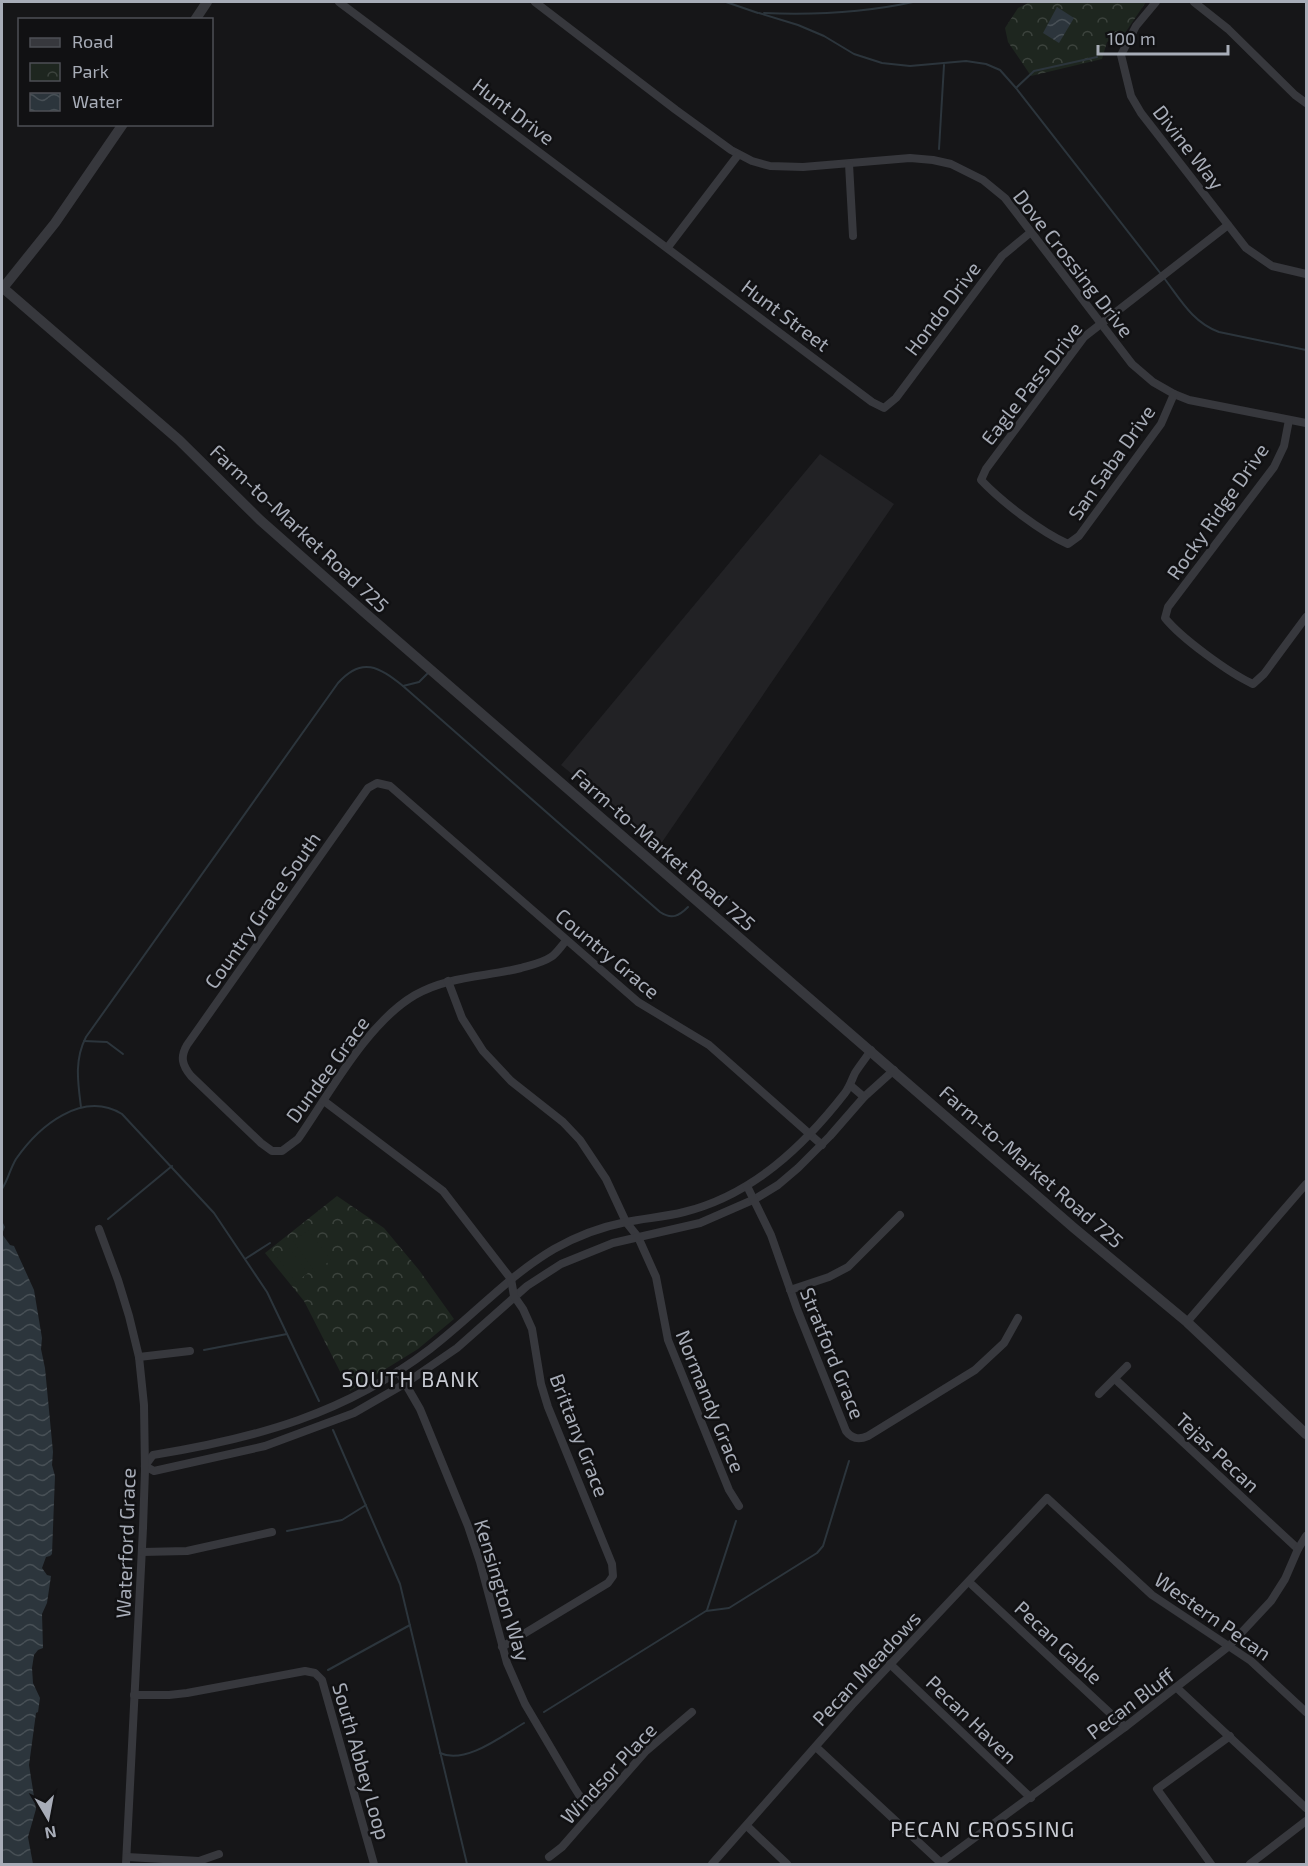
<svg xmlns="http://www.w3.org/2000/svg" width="1308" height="1866" font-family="'Exo 2',sans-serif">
<defs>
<pattern id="park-crowns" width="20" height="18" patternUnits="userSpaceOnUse" patternTransform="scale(1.5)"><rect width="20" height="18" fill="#1e261f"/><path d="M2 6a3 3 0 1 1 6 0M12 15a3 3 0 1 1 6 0" fill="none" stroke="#3c433d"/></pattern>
<pattern id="water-waves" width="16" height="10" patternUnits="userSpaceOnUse" patternTransform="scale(1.5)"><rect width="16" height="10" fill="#2c353c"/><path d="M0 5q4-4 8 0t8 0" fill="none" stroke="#485056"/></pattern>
</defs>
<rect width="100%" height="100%" fill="#161618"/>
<polygon fill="#222225" points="820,454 894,504 660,845 561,765"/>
<g fill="url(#park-crowns)">
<polygon points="1030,2 1146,2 1125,33 1107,42 1102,59 1031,76 1008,42 1005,28 1018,8"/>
<polygon points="337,1196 384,1228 419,1270 454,1319 418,1349 350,1391 304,1301 265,1253"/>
</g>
<g fill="#1e261f">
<polygon points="308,1230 331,1260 315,1272 293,1241"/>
<polygon points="289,1248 308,1273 296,1282 277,1257"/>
</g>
<g fill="url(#water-waves)">
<polygon points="1057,7 1074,18 1059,43 1043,33"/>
<polygon points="2,1221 5,1227 2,1234 10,1245 14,1246 34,1290 42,1338 41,1349 45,1368 53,1452 52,1465 55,1476 52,1554 50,1556 46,1557 42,1568 47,1575 51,1576 47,1603 42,1614 43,1648 38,1650 34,1655 32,1668 33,1683 40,1698 38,1712 36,1713 29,1765 36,1809 28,1837 33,1864 2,1864"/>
</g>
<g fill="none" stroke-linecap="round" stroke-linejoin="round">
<g stroke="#2c353c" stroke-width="2">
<polyline points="726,2 758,13"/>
<polyline points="759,13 798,25 824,36 854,54 882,63 910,66 966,61 986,64 1000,70 1016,88 1161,274"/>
<path d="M764 13C814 15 863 13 913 2"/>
<polyline points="1016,88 1034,71 1097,57"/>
<polyline points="939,149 944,65"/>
<path d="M1164 278C1180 299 1193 323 1219 332L1306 350"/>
<polyline points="403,686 419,682 428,673"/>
<polyline points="700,892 712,889 729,899"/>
<polyline points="84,1041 107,1042 123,1054"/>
<path d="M81 1107C78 1083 74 1060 86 1037L338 683C362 656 379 667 403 686L660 912C672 920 679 916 688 907"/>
<path d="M2 1189C8 1180 10 1169 16 1159 39 1126 82 1090 122 1114L214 1213 267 1292 319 1401"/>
<polyline points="108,1219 172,1166"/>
<polyline points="245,1259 270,1243"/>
<polyline points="204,1350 287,1334"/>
<polyline points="333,1430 400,1584 467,1864"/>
<polyline points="287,1531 342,1520 366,1505"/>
<polyline points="707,1610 736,1521"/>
<polyline points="328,1670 410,1625"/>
<polyline points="544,1712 706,1611 729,1608 817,1553 823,1546 849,1461"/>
<path d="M440 1753C465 1765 502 1736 524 1723"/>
</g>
<g stroke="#37383d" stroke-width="8">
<polyline points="339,2 872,402 884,408 896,398 1002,256 1031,232"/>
<polyline points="535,2 676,110 731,150 752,161 770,166 803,167 910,158 933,160 951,164 983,180 1005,198 1132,364 1153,382 1174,394 1189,400 1306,423"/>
<polyline points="1156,2 1136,26 1121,55 1131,96 1141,113 1246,248 1272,266 1306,274"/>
<polyline points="1194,2 1228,29 1295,95 1306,103"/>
<polyline points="849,164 853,236"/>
<polyline points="668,247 738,155"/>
<path d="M1174 394 1161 424 1079 536 1068 544C1041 532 1002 502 981 480L986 469 1084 337 1228 225"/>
<path d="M1289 420 1284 446 1274 467 1168 607 1165 618C1181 638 1229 673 1253 684L1264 674 1306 617"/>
<path d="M566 941C561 946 557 953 551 957 542 963 531 965 521 968 485 977 448 976 415 995 367 1023 330 1093 298 1139L282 1151H272L261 1143 191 1076C182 1065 180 1057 187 1045L368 788 377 783 390 786 638 1002 709 1045 822 1145"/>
<polyline points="448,981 462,1018 483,1051 511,1081 563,1122 580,1140 606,1179 626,1222 638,1237 656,1277 668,1340 729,1490 739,1506"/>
<path d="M871 1050C866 1058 860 1065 855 1073 852 1079 850 1086 845 1093 803 1147 752 1195 684 1212 665 1217 645 1218 626 1222 601 1227 575 1237 554 1249 508 1276 472 1317 430 1349 345 1414 257 1438 153 1455L145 1466 154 1471 265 1446 354 1413 406 1383 457 1348 527 1286 561 1264 613 1243 700 1223 755 1199 778 1185 798 1168 830 1136 864 1097 894 1070"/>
<polyline points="850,1085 864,1097"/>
<polyline points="324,1101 443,1191 511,1279 514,1296 523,1309 532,1329 541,1384 548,1407 612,1564 613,1576 608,1583 502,1647"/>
<path d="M747 1186 771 1235 797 1309 846 1431C852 1439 859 1440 868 1436L975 1370 1004 1343 1018 1318"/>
<polyline points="99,1229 118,1280 129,1316 139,1357 144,1405 145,1470 143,1528 126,1864"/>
<polyline points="790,1290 829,1277 848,1267 900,1215"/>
<polyline points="1187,1322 1306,1184"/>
<polyline points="139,1357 190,1351"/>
<polyline points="398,1371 420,1409 468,1526 480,1562 507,1663 525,1704 574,1787 579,1795 594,1809"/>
<polyline points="1115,1379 1298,1549"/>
<polyline points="1099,1394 1127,1366"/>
<polyline points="142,1552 187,1551 272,1532"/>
<polyline points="969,1582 1125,1727"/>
<polyline points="890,1664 1031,1798"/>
<polyline points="1177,1688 1306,1808"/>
<polyline points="134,1695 169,1695 187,1693 305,1671 315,1673 322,1680 374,1864"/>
<polyline points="816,1747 941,1863"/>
<polyline points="747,1826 787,1864"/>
<polyline points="127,1857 199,1861 219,1854"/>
<polyline points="549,1857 562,1847 645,1752 692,1712"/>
<polyline points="712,1864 852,1705 1047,1498 1152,1595 1251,1661 1306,1712"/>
<polyline points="939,1864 1125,1727 1229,1646 1271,1601 1285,1579 1298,1549 1306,1536"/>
<polyline points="1211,1864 1157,1789 1230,1736"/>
<polyline points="1250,1864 1306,1821"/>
</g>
<g stroke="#37383d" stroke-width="10">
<polyline points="195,20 207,2"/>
<polyline points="2,287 179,440 260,520 364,612 1074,1228 1187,1322 1306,1434"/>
<polyline points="3,288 55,223 123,124"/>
</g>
</g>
<g text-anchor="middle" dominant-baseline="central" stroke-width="5" stroke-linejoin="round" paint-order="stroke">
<g font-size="20" fill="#a8adb8" stroke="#111113">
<text transform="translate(514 111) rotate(37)">Hunt Drive</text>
<text transform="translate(1189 147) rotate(52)">Divine Way</text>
<text transform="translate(1074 263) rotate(52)">Dove Crossing Drive</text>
<text transform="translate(942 308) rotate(-53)">Hondo Drive</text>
<text transform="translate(786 315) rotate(37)">Hunt Street</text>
<text transform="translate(1031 383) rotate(-52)">Eagle Pass Drive</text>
<text transform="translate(1111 462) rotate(-55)">San Saba Drive</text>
<text transform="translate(1217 511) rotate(-55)">Rocky Ridge Drive</text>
<text transform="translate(300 528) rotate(43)">Farm-to-Market Road 725</text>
<text transform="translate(664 849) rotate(41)">Farm-to-Market Road 725</text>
<text transform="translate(262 910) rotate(-55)">Country Grace South</text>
<text transform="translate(608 953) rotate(40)">Country Grace</text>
<text transform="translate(327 1069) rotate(-54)">Dundee Grace</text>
<text transform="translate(1032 1166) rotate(41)">Farm-to-Market Road 725</text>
<text transform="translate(833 1353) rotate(68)">Stratford Grace</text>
<text transform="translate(711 1401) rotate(68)">Normandy Grace</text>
<text transform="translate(580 1435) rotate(69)">Brittany Grace</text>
<text transform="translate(1218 1452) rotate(43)">Tejas Pecan</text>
<text transform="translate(125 1543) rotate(-88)">Waterford Grace</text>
<text transform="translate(503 1590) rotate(73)">Kensington Way</text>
<text transform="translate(1213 1616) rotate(35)">Western Pecan</text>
<text transform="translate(1059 1642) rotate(43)">Pecan Gable</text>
<text transform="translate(866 1668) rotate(-47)">Pecan Meadows</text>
<text transform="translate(1130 1703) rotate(-37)">Pecan Bluff</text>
<text transform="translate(972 1719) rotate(44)">Pecan Haven</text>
<text transform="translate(362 1761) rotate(74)">South Abbey Loop</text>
<text transform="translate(608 1773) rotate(-47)">Windsor Place</text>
</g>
<g font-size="21" letter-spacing="1.5" fill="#c9ccd4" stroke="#111113">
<text x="411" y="1378">SOUTH BANK</text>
<text x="983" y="1828">PECAN CROSSING</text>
</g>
</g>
<rect width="1308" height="1866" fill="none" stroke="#a8adb8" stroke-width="6"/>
<rect x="18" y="18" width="195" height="108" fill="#111113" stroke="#4d4f55" stroke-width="1.5"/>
<rect x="30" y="38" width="30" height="9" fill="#37383d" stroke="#4d4f55" stroke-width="1.5"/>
<text x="72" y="48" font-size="18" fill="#a8adb8">Road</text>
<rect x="30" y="63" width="30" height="18" fill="url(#park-crowns)" stroke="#4d4f55" stroke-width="1.5"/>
<text x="72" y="78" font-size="18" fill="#a8adb8">Park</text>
<rect x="30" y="93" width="30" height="18" fill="url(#water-waves)" stroke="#4d4f55" stroke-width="1.5"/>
<text x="72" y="108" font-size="18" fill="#a8adb8">Water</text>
<g transform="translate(48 1818) rotate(170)" stroke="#111113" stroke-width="4.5" paint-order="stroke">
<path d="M0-4.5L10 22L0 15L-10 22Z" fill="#a8adb8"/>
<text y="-9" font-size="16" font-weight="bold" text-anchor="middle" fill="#a8adb8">N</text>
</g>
<path d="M1098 45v9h130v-9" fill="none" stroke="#a8adb8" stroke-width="3"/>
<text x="1107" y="45" font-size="18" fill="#a8adb8" stroke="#111113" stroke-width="4.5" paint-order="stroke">100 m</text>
</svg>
